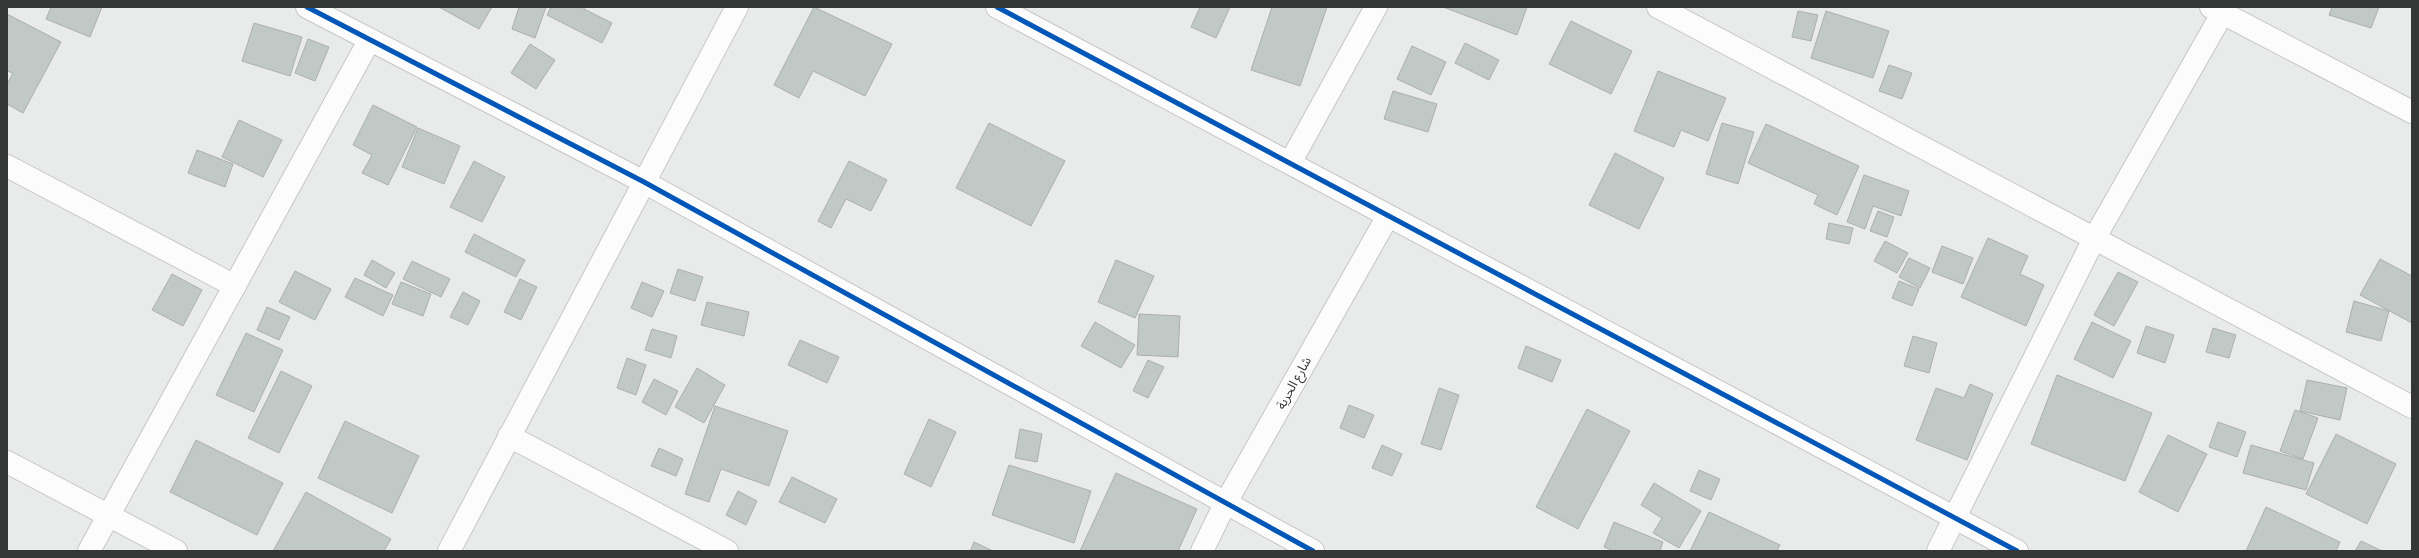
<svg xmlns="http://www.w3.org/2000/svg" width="2419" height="558" font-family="'Source Sans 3','Noto Sans Arabic',sans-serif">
<rect width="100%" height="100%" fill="#e9ebea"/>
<g fill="#c1c9c7" stroke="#adafae">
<polygon points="51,7 102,7 90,37 46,19"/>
<polygon points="439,7 492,7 479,29"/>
<polygon points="519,7 546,7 535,38 512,29"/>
<polygon points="551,7 585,7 584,9 612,23 602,43 547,15"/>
<polygon points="814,7 892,44 865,96 813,71 799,98 774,85"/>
<polygon points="1200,7 1230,7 1216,38 1191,27"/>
<polygon points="1272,7 1327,7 1300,86 1251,70"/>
<polygon points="1443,7 1527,7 1517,35"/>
<polygon points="2332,7 2379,7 2371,28 2329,15"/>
<polygon points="1798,11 1818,15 1811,41 1792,37"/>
<polygon points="1826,11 1889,31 1873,78 1811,58"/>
<polygon points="7,14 61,42 23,113 7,104 7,84 13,73 7,71"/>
<polygon points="1571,21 1632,51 1611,94 1549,64"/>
<polygon points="254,23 302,37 290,76 242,61"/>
<polygon points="308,39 329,47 315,81 295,73"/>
<polygon points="1465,43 1499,60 1489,80 1455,63"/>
<polygon points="530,44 555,60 536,89 511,73"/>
<polygon points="1412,46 1446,62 1431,95 1397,79"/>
<polygon points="1889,65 1912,73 1902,99 1879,91"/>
<polygon points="1658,71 1726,98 1708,141 1681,130 1674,147 1634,131"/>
<polygon points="1393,91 1437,104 1428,132 1384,119"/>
<polygon points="373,105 417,127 388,185 362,173 372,155 353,145"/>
<polygon points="239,120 282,140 263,177 222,157"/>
<polygon points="989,123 1065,161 1031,226 956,188"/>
<polygon points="1722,123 1754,132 1738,184 1706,174"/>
<polygon points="1766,124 1859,166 1837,215 1814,204 1818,195 1748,163"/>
<polygon points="418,128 460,146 444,184 402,167"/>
<polygon points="197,150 233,164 225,187 188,173"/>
<polygon points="1615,153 1664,178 1639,229 1589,205"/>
<polygon points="474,161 505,177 482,222 450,207"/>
<polygon points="849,161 887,180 871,211 846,199 831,228 818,221"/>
<polygon points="1864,175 1909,191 1901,216 1873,206 1865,229 1847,222"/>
<polygon points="1878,211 1894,217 1887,237 1870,231"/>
<polygon points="1829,223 1853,228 1849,244 1826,239"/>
<polygon points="474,234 525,260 516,277 465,252"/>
<polygon points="1988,238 2028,256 2020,274 2044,285 2026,326 1961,297"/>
<polygon points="1885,241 1908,253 1897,273 1874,261"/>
<polygon points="1942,246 1973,258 1963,284 1932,272"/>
<polygon points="1909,258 1930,268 1920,288 1899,277"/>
<polygon points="2380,259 2412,276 2412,323 2360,295"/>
<polygon points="372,260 395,273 386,288 364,275"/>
<polygon points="1116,260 1154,276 1135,318 1098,302"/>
<polygon points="412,261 450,279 441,297 403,279"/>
<polygon points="678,269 703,277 695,301 670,293"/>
<polygon points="295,271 331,289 315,320 279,302"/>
<polygon points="2118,272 2138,282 2114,326 2094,315"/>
<polygon points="172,274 202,290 183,326 152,310"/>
<polygon points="355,278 393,295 383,316 345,297"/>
<polygon points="520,279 537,287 521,320 504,312"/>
<polygon points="1899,281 1919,289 1912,306 1892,298"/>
<polygon points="401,282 431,294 423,316 392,304"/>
<polygon points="642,282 664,291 652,317 631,308"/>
<polygon points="463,292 480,301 468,325 450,317"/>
<polygon points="2354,301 2389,311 2381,341 2346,332"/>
<polygon points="707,302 749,312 744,336 701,325"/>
<polygon points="267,307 290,317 279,340 257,330"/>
<polygon points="1139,314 1180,316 1178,357 1137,355"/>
<polygon points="1095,322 1135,345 1121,368 1081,346"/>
<polygon points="2092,322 2131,341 2113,378 2074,359"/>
<polygon points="2146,326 2174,335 2165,363 2137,353"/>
<polygon points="2213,328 2236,335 2229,358 2206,352"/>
<polygon points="652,329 677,336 671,358 645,350"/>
<polygon points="246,333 283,350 254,412 216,395"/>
<polygon points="1913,336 1937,343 1929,373 1904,366"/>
<polygon points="800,340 839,357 827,383 788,365"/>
<polygon points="1526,346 1561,360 1552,382 1518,368"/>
<polygon points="627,358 646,365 636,395 617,388"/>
<polygon points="1148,360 1164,367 1148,398 1133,391"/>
<polygon points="697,368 725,385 704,423 675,407"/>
<polygon points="281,371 312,386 279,453 248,438"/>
<polygon points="2057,375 2152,413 2125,481 2031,444"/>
<polygon points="654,379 678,391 666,415 642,402"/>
<polygon points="2307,380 2347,388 2340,420 2300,411"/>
<polygon points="1970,384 1993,394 1967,460 1916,440 1936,388 1964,398"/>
<polygon points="1439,388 1459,395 1441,450 1421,444"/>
<polygon points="1349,405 1374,415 1364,438 1340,428"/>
<polygon points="715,406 788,431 769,486 721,469 709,502 685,494"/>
<polygon points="1587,409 1630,431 1578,529 1536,507"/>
<polygon points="2295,410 2318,418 2303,459 2280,451"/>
<polygon points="929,419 956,432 931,487 904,474"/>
<polygon points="345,421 419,456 392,513 318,478"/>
<polygon points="2218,422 2246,432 2237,457 2209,447"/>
<polygon points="1020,429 1042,434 1037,462 1015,458"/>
<polygon points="2336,434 2396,464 2367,524 2306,494"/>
<polygon points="2168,435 2207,454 2178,512 2139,492"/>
<polygon points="196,440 283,483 257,535 170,492"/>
<polygon points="1382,445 1402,454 1392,476 1372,468"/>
<polygon points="2251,445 2314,463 2306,490 2243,473"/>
<polygon points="659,448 683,459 676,476 651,466"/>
<polygon points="1009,465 1091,491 1074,543 992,515"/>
<polygon points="1699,470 1720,479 1711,500 1690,491"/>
<polygon points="1116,473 1197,509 1178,551 1080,551"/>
<polygon points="792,477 837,499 825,523 779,502"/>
<polygon points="1654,483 1701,511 1679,548 1653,533 1662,518 1641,505"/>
<polygon points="738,491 757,501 746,525 726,515"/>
<polygon points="306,492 391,539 384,551 273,551"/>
<polygon points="2266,507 2340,542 2336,551 2246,551"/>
<polygon points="1709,512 1780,545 1777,551 1690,551"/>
<polygon points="1614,522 1663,542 1660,551 1614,551 1604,547"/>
<polygon points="2361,541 2382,551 2355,551"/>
<polygon points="974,542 993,551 970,551"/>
</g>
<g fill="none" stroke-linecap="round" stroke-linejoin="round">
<defs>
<g id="minor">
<polyline points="307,7 644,182 1313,551"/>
<polyline points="997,7 2017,551"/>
<polyline points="1658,7 2412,407"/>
<polyline points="2211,7 2412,112"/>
<polyline points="1290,163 1376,7"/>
<polyline points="7,166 235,286"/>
<polyline points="509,436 727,551"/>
<polyline points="7,462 176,551"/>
<polyline points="89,551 369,41"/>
<polyline points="449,551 737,7"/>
<polyline points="1202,551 1225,504 1388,216"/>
<polyline points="1938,551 2094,239 2226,7"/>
</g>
</defs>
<use href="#minor" stroke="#c5c7c6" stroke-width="24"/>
<use href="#minor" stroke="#fcfcfc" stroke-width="22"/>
<defs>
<g id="cycleway">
<polyline points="307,7 644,182 1313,551"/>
<polyline points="997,7 2017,551"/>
</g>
</defs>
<use href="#cycleway" stroke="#fff" stroke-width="8"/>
<use href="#cycleway" stroke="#0057b8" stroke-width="5"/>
</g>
<g text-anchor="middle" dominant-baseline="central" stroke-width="3" stroke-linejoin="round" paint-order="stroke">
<g font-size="13" fill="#353636" stroke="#fff">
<text transform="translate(1294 383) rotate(-61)">شارع الحرية</text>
</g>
</g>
<rect width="2419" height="558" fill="none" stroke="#353636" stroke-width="16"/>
</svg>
